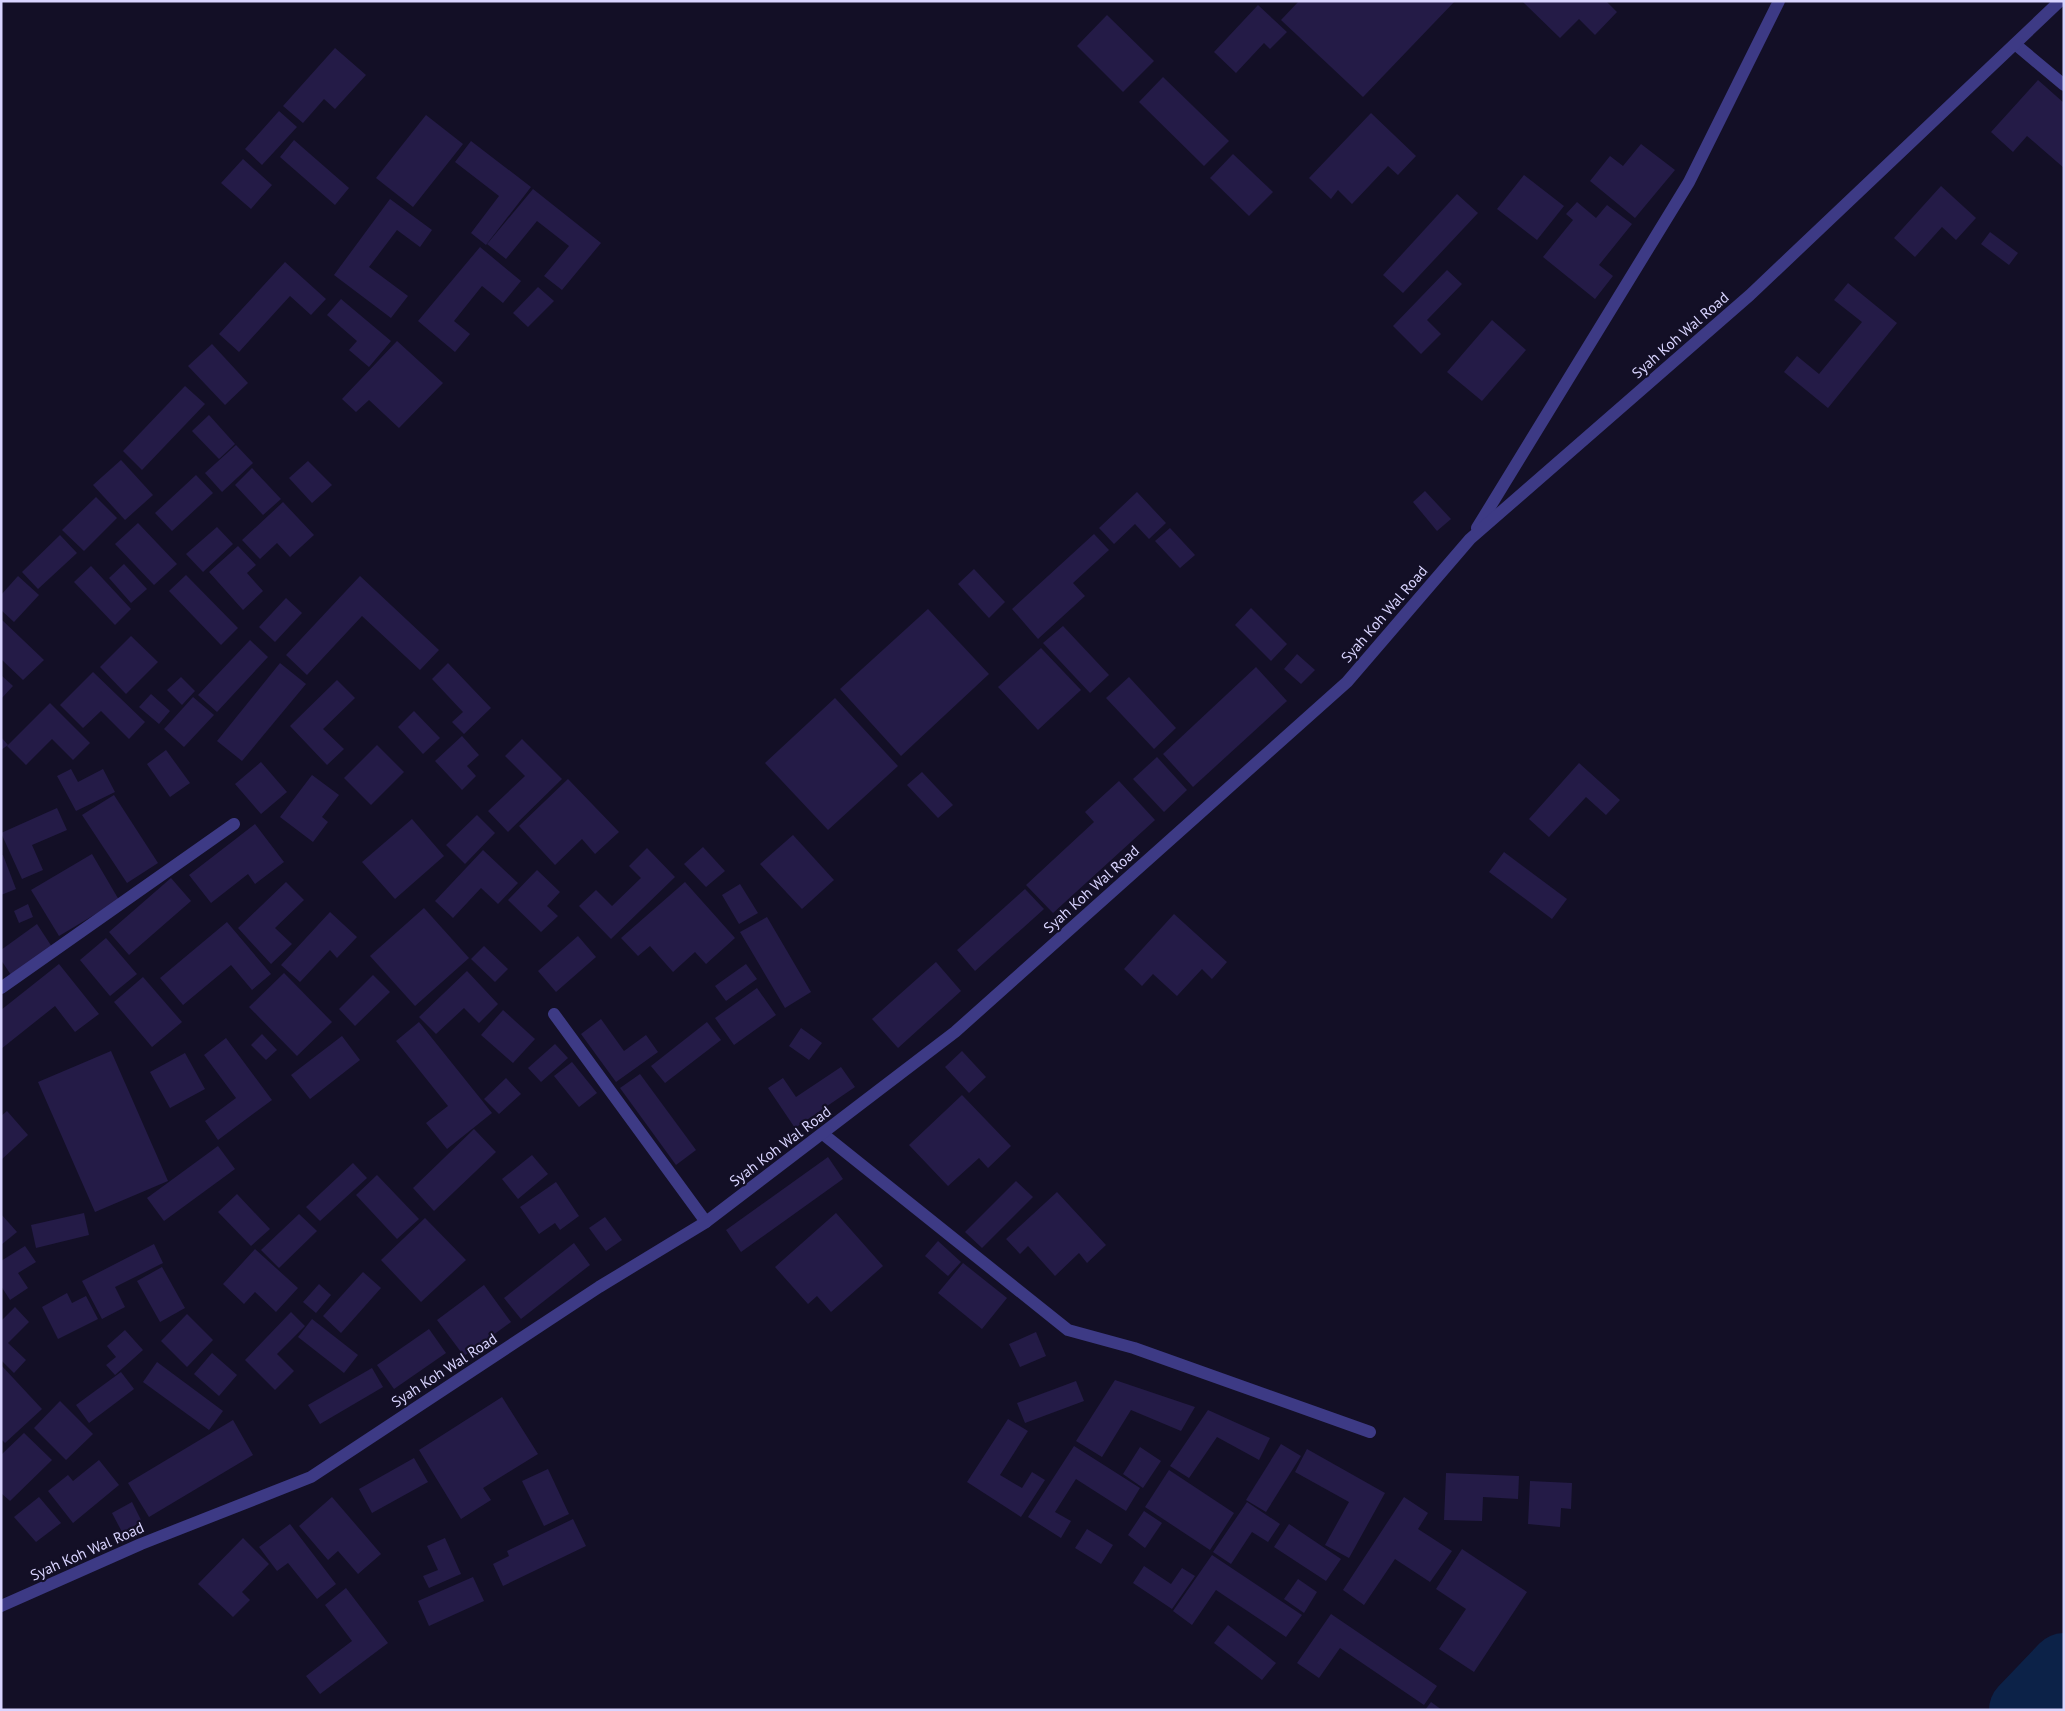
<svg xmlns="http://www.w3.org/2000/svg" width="2065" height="1711" font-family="'PT Sans',sans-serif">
<rect width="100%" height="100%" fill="#130f26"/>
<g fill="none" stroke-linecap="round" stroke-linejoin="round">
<polyline stroke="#0c2248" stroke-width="68" points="2023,1710 2064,1667"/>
</g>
<g fill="#241b47">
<polygon points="1299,1 1455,1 1363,97 1281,20"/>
<polygon points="1522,1 1606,1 1617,12 1595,35 1579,19 1560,38"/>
<polygon points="1258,5 1287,32 1270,49 1264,43 1236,73 1214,52"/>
<polygon points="1107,15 1154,61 1123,92 1077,46"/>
<polygon points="335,48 366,75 335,109 324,99 303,123 283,106"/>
<polygon points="1163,77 1229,141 1204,166 1139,102"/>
<polygon points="2038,80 2064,103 2064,168 2027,136 2013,152 1991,132"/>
<polygon points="279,111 297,127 262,165 245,149"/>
<polygon points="1371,113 1416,156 1398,175 1388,166 1352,204 1338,190 1331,199 1309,178"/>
<polygon points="426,115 463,144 413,207 376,178"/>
<polygon points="294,140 349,188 335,205 280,157"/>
<polygon points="471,141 531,187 486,245 471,233 499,196 455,162"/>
<polygon points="1641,144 1675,170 1635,218 1590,181 1610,156 1623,166"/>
<polygon points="1233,154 1273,192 1249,216 1210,178"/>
<polygon points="243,159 272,185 251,209 221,183"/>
<polygon points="1524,175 1564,206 1537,240 1497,209"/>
<polygon points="1941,186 1976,218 1956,240 1942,227 1915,257 1894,238"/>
<polygon points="533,189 601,243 562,290 544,276 569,246 537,221 506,259 487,244"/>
<polygon points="1457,194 1478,213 1403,293 1383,275"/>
<polygon points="390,199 432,230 420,247 397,230 369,267 408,296 391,318 334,275"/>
<polygon points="1577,202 1596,218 1607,205 1632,224 1599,265 1613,276 1595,299 1543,257 1573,220 1566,214"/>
<polygon points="1990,232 2018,253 2009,265 1981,244"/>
<polygon points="480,247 521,281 503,303 482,286 454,321 470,334 455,352 418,321"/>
<polygon points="285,262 326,299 311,315 290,296 239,352 219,334"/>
<polygon points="1447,270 1462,284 1427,320 1441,334 1421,354 1393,326"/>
<polygon points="1848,283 1897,323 1828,408 1784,372 1797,356 1819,374 1862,322 1834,300"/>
<polygon points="538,287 554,301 528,327 513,313"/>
<polygon points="341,299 391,341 369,367 349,350 357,341 327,315"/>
<polygon points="1492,320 1526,350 1482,401 1447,372"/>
<polygon points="397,341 443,383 399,428 369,400 356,412 342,399"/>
<polygon points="212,344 248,383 225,405 188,366"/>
<polygon points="185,386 205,404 142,470 123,451"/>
<polygon points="209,415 235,444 219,459 192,431"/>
<polygon points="236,445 253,463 222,492 205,473"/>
<polygon points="121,460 153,495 125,520 93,485"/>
<polygon points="308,461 332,485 312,503 289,478"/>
<polygon points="252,468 281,499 263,515 235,485"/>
<polygon points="196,475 213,493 172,531 155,513"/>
<polygon points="1425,491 1451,519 1437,531 1413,502"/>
<polygon points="1137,492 1166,523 1149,539 1135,524 1114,544 1099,528"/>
<polygon points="96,497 117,518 84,551 62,530"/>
<polygon points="283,502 314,535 290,557 277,543 260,559 242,540"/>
<polygon points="138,523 177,564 154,585 115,544"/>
<polygon points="217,527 233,544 203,572 186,554"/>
<polygon points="1170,528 1195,555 1180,568 1155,541"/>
<polygon points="1094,534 1109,550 1073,583 1085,596 1038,639 1012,609"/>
<polygon points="60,535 77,553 38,589 22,572"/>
<polygon points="238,546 256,565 247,573 263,591 243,610 209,572"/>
<polygon points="124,564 147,589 131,603 109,578"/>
<polygon points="91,566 131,609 115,625 74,582"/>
<polygon points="974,569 1005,602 989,618 958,584"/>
<polygon points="186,575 238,628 221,645 169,591"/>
<polygon points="18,576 39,595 14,622 1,610 1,595"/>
<polygon points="360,576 439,650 420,670 362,616 307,675 286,655"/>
<polygon points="286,598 302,613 275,642 259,627"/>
<polygon points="1251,608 1287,644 1271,661 1235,625"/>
<polygon points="928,609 989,674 901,756 840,689"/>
<polygon points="1,619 44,660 23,680 1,659"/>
<polygon points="1063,626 1109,675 1090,693 1043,643"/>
<polygon points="131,636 158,662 126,694 100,667"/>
<polygon points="250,640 268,657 217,712 198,695"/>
<polygon points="1041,648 1081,690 1038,730 998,687"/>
<polygon points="1297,654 1315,670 1301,684 1284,669"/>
<polygon points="280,663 306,684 242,761 217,741"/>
<polygon points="448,663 491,708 464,734 452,722 463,712 432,679"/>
<polygon points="1256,667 1287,701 1193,787 1163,754"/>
<polygon points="93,672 145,722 129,739 101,711 83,728 60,705"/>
<polygon points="1,675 13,686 1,699"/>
<polygon points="181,677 195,691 182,705 167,690"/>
<polygon points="1129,677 1176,728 1154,749 1106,698"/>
<polygon points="337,680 355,698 323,729 344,749 327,765 290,726"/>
<polygon points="151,694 170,711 159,724 139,707"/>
<polygon points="193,697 214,715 184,747 164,729"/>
<polygon points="835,698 898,766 828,830 765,763"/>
<polygon points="50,703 90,743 73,760 52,739 26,765 7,746"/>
<polygon points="414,711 440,738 423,754 398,727"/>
<polygon points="462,736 479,755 467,766 476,776 462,790 435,761"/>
<polygon points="1,737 8,745 1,750"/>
<polygon points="522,739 562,779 508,832 488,811 525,776 505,756"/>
<polygon points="377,745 404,772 371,805 344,778"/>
<polygon points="166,750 190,783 170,797 147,764"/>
<polygon points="1157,757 1187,790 1164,812 1133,779"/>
<polygon points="261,762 287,792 261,814 235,784"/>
<polygon points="1579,763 1620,800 1606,815 1586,797 1549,837 1529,819"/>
<polygon points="71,769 78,782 103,769 115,792 76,811 57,776"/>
<polygon points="922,772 953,805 938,818 907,785"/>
<polygon points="312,775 339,795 322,817 328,822 313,842 280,817"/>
<polygon points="568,779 619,832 595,854 582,839 555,865 519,826"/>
<polygon points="1119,781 1155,820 1053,913 1026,885 1094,822 1085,812"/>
<polygon points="114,795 158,863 127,883 82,815"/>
<polygon points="57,808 67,830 32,845 43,870 22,879 1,833"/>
<polygon points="477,815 495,833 465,864 446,845"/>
<polygon points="412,819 444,856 395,899 362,862"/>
<polygon points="255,824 284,862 255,884 248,874 211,903 189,875"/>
<polygon points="793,835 834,880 802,909 760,864"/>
<polygon points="703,847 725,871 706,887 684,864"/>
<polygon points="647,848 675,877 611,939 579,906 596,890 612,906 641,878 629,866"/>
<polygon points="483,850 518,883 498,904 481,888 453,918 435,901"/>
<polygon points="1504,852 1567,899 1552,919 1489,872"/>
<polygon points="92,854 119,900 59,936 31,890"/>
<polygon points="1,855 3,855 16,889 1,895"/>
<polygon points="537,870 560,892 547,906 558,916 541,932 508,900"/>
<polygon points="171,878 191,901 129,955 109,932"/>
<polygon points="286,882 304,900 275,928 292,944 271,964 238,928"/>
<polygon points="685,882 735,938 706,964 695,952 673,972 650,946 638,956 621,938"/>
<polygon points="740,884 758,913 739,924 722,895"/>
<polygon points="1025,889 1044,909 975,971 957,950"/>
<polygon points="28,904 33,917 19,923 14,911"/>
<polygon points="424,908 469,958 415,1006 370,956"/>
<polygon points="330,912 357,937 337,958 330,950 300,982 281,965"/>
<polygon points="1174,914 1227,962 1212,979 1202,969 1177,996 1153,974 1142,986 1124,969"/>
<polygon points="767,917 811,992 785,1008 740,932"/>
<polygon points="227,922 271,974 252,990 231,965 183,1005 160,978"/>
<polygon points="37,924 52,947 11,975 1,960 1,950"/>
<polygon points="578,936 596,957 556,992 538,971"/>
<polygon points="106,938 137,974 110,996 80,960"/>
<polygon points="484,946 508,969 495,982 471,959"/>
<polygon points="936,962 961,991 898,1048 872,1019"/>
<polygon points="59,964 99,1014 75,1032 55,1006 1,1049 1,1010"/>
<polygon points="746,964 757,979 726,1001 715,986"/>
<polygon points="467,971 498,1004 479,1023 464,1008 436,1034 419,1017"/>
<polygon points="284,973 332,1022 297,1056 249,1007"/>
<polygon points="373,975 390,992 355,1026 339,1009"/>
<polygon points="143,977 182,1022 152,1047 114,1002"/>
<polygon points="757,988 776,1015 734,1045 715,1018"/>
<polygon points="503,1010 535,1039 513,1063 481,1035"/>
<polygon points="601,1019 624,1051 646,1035 658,1052 616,1082 581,1034"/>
<polygon points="419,1022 492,1113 447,1149 426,1123 448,1106 396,1041"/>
<polygon points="707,1022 721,1040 665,1083 651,1066"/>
<polygon points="801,1028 822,1043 809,1060 789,1046"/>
<polygon points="262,1034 277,1050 266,1060 251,1045"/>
<polygon points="342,1036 360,1060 310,1099 291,1075"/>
<polygon points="226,1038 272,1100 218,1140 205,1121 236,1098 204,1055"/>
<polygon points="555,1044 568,1058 541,1082 528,1068"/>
<polygon points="111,1051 168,1181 95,1212 38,1082"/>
<polygon points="962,1051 986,1077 969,1093 945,1067"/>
<polygon points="185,1053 205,1089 170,1108 150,1072"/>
<polygon points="572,1062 597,1093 579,1107 554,1076"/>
<polygon points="841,1067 855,1087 795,1128 768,1088 783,1078 796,1097"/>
<polygon points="640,1074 696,1150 676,1165 620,1088"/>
<polygon points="506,1078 521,1094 499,1114 484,1099"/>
<polygon points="962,1095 1011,1146 988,1168 979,1158 948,1186 909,1145"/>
<polygon points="7,1111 28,1135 1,1160 1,1116"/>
<polygon points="474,1129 496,1152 434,1211 413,1188"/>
<polygon points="218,1146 235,1169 164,1221 147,1198"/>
<polygon points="532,1155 548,1174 518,1199 502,1179"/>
<polygon points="828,1157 843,1179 741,1252 726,1230"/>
<polygon points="353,1163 367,1178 320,1221 306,1207"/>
<polygon points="377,1175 419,1219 397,1239 356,1195"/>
<polygon points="1016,1181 1033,1197 982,1248 965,1232"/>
<polygon points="556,1182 579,1216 560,1230 555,1223 539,1234 520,1207"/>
<polygon points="1057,1192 1106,1245 1087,1263 1079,1253 1055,1276 1028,1246 1020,1254 1006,1239"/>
<polygon points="237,1194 270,1229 251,1246 218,1212"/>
<polygon points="84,1213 89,1235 36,1248 31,1225"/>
<polygon points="836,1213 883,1266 831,1312 817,1296 808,1304 775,1267"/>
<polygon points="1,1214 17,1232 1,1245"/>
<polygon points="299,1214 317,1231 279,1268 261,1250"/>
<polygon points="605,1217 622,1240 606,1251 589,1228"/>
<polygon points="425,1218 466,1260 421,1302 381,1260"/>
<polygon points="938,1241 961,1262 948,1276 925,1256"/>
<polygon points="574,1243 590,1265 521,1319 504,1298"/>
<polygon points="154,1244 163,1263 115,1287 125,1307 102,1319 82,1281"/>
<polygon points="25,1246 36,1262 18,1273 28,1288 10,1300 1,1286 1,1261"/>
<polygon points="255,1249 298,1288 276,1312 255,1292 244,1304 223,1284"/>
<polygon points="963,1263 1007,1298 982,1329 938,1293"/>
<polygon points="162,1267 185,1308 160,1322 137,1281"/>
<polygon points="363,1272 381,1288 341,1333 323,1316"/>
<polygon points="319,1284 331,1295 316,1313 303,1302"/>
<polygon points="484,1285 511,1322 464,1356 437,1320"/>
<polygon points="67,1293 72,1303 86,1296 98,1319 58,1339 42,1307"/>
<polygon points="15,1307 29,1322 8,1343 26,1360 14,1373 1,1360 1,1321"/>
<polygon points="291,1312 305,1326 277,1354 294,1371 275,1390 245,1360"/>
<polygon points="187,1314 213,1340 187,1367 161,1341"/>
<polygon points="312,1319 358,1355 344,1373 298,1337"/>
<polygon points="429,1329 446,1353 394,1389 377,1365"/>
<polygon points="125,1330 143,1350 115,1375 106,1365 116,1357 107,1346"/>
<polygon points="1036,1332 1046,1356 1020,1367 1009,1344"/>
<polygon points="212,1353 237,1375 219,1396 194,1374"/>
<polygon points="157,1362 223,1411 209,1430 143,1382"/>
<polygon points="1,1365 42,1409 5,1443 1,1439"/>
<polygon points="372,1368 383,1387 320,1424 308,1405"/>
<polygon points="121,1372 134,1389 89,1423 76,1405"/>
<polygon points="1115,1380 1195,1407 1181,1431 1131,1410 1102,1457 1076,1441"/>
<polygon points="1076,1381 1084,1401 1025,1423 1017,1403"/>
<polygon points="502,1397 538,1454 483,1488 491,1500 461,1519 419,1450"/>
<polygon points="60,1401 93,1434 66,1460 34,1428"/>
<polygon points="1208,1410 1270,1438 1259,1460 1217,1437 1189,1478 1170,1466"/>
<polygon points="1008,1419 1028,1431 1000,1475 1022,1488 1032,1472 1045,1480 1021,1517 967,1482"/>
<polygon points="233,1420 253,1455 149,1517 128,1483"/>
<polygon points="24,1433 52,1460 10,1501 1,1493 1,1455"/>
<polygon points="1281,1444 1301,1456 1266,1512 1246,1500"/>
<polygon points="1074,1446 1140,1488 1126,1511 1076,1479 1055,1512 1071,1521 1061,1538 1028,1517"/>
<polygon points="1140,1447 1161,1461 1143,1488 1123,1474"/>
<polygon points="1307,1449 1385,1493 1349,1558 1325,1545 1349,1502 1295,1472"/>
<polygon points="414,1458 428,1482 372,1513 359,1489"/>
<polygon points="99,1460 119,1485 73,1523 48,1491 68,1475 73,1481"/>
<polygon points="548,1469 569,1514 544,1526 522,1481"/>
<polygon points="1169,1470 1234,1513 1210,1550 1145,1507"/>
<polygon points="1446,1473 1519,1476 1518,1499 1483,1497 1482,1521 1444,1520"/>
<polygon points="1530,1481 1572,1483 1571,1509 1561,1508 1560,1527 1528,1524"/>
<polygon points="39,1497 61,1523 36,1542 14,1517"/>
<polygon points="332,1497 381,1554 358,1574 338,1551 328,1560 299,1526"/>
<polygon points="1404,1497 1428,1513 1418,1529 1452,1551 1430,1582 1395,1559 1364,1605 1343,1590"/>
<polygon points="132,1502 142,1522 122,1532 112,1513"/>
<polygon points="1247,1502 1280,1524 1268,1542 1252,1532 1231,1564 1213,1552"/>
<polygon points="1144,1511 1162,1523 1145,1548 1128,1535"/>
<polygon points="573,1519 586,1546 503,1586 493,1564 509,1556 507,1551"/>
<polygon points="290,1524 336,1584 317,1599 288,1563 277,1571 259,1547"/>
<polygon points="1289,1524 1341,1559 1326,1581 1274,1547"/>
<polygon points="1087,1529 1113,1545 1101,1564 1075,1548"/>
<polygon points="243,1538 269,1564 242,1592 250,1600 233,1617 198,1584"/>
<polygon points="445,1538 461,1574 429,1588 423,1576 438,1570 427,1546"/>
<polygon points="1462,1549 1527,1592 1474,1672 1439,1649 1466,1609 1436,1589"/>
<polygon points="1212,1555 1302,1615 1286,1637 1216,1590 1192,1625 1173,1611"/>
<polygon points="1144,1566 1171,1584 1182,1568 1195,1576 1172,1609 1133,1583"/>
<polygon points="473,1577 484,1601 429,1626 418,1601"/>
<polygon points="1298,1579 1317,1592 1304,1613 1284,1599"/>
<polygon points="346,1588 388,1643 320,1694 306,1676 352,1641 325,1605"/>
<polygon points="1331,1614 1437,1686 1424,1705 1340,1648 1319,1678 1297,1663"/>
<polygon points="1228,1625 1276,1663 1262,1680 1214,1643"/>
<polygon points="1431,1702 1442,1710 1425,1710"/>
</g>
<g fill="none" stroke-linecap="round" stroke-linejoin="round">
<g stroke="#3d3a85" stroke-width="12">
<polyline points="2015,44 2064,85"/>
<polyline points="1477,528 1689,182 1779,1"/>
<polyline points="1,988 234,824"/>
<polyline points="554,1014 706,1222"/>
<polyline points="823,1134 1068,1330 1134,1348 1370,1432"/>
<polyline points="1,1606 141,1544 311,1477 599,1287 706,1222 955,1032 1347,682 1470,539 1750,295 2060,1"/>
</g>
</g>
<g text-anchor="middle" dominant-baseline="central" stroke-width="4.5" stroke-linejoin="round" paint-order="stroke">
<g font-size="15" fill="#d9d4ff" stroke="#130f26">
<text transform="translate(1680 335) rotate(-41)">Syah Koh Wal Road</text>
<text transform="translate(1384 614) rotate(-49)">Syah Koh Wal Road</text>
<text transform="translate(1091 889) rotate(-42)">Syah Koh Wal Road</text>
<text transform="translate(780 1146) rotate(-37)">Syah Koh Wal Road</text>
<text transform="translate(444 1370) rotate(-33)">Syah Koh Wal Road</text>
<text transform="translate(87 1551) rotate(-24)">Syah Koh Wal Road</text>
</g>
</g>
<rect width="2065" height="1711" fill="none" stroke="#d9d4ff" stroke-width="5"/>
</svg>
